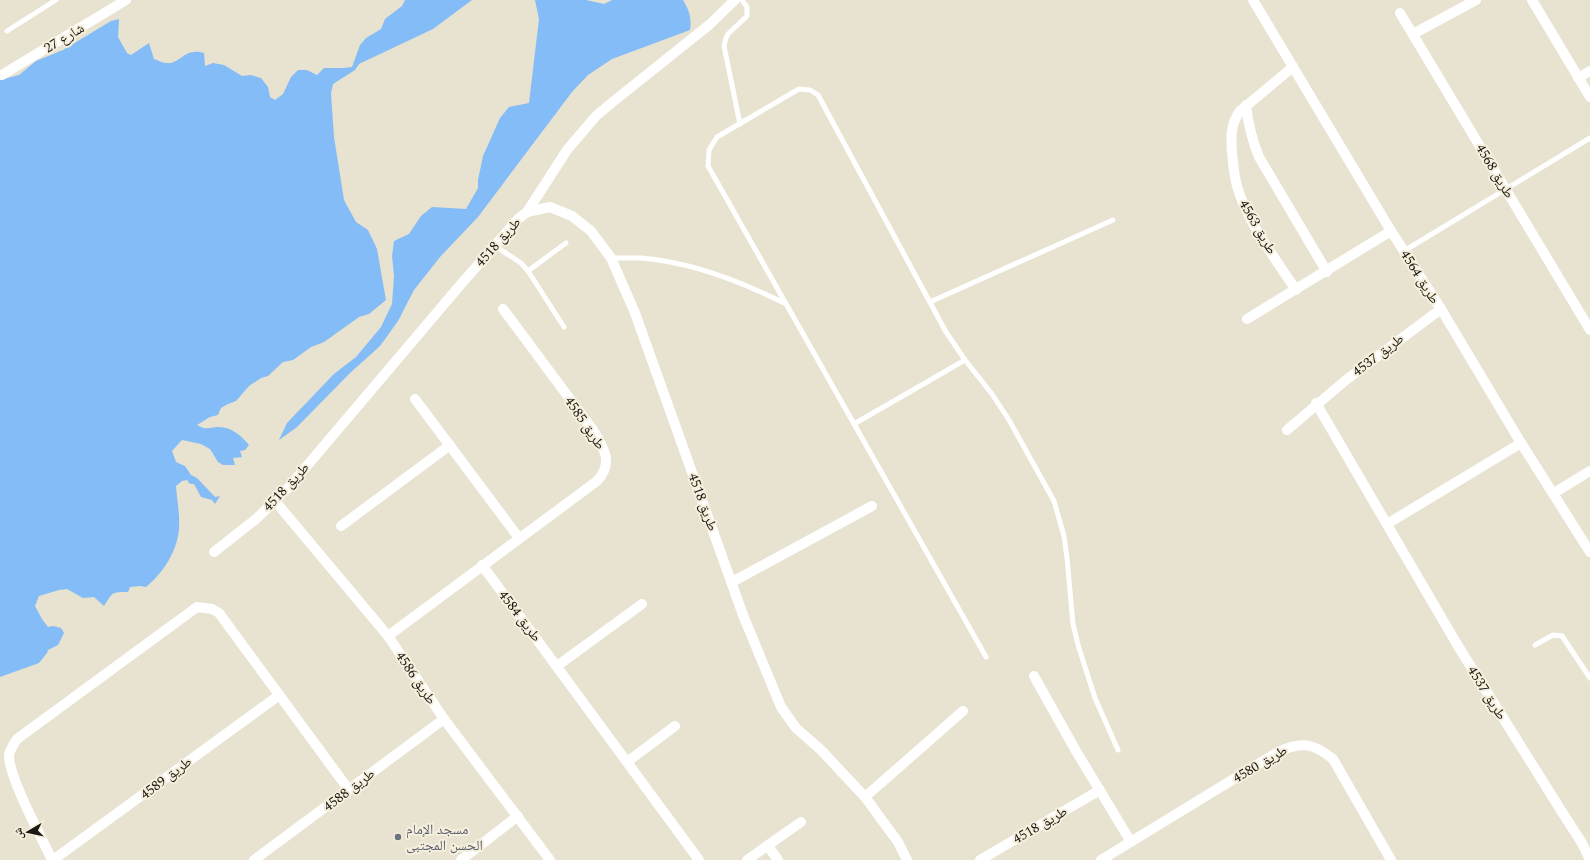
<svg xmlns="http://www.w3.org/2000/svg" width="1590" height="860" font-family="Spectral,'Noto Naskh Arabic',serif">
<rect width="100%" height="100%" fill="#e8e2d0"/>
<g fill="#83bcf6">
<path d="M405 0H472L433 29 359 64 355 70 333 84 331 93 334 137 344 200 356 222 368 230 377 249 386 300 369 314 359 317 324 342 311 347 293 360 283 362 268 376 261 378 249 386 236 401 228 404 221 408 218 415 210 417 197 425C207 431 208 427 219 427 231 427 242 436 249 445L245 450 240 451 242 457 233 458 235 465H223L218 462 210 449 201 444 182 440 172 451 176 462 185 466 191 475 197 478 215 497 220 496 215 504 212 500 201 497 194 484H190L187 480 182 481 176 486C177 500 180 515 179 529 177 552 163 573 146 587L140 586 130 587 128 592C111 592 113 592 104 606L94 597 83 598 67 589 59 590 39 596 35 606 42 619 48 627 53 626 61 628 64 633 58 645 48 650 47 653 39 663 0 677V80L19 75 36 61 63 50 111 21 119 19 118 37 127 53 131 55 149 43 154 59C158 60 162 63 166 63 181 65 183 47 204 53L205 66 213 63 224 65 242 76 251 75 261 78 268 87 270 97 275 100 283 94 291 77 298 70H307L317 75 324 68H343L352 67 360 45 366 38 381 29 385 19 402 6Z"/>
<path d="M535 0H586L604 4 612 0H683C689 10 692 18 690 30L612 59 588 75 572 92 478 217 440 257 414 290 398 321 380 346 350 373 297 427 279 440 287 423 334 374 356 357 381 327 392 304 394 276 392 256 394 241 409 234 421 216 432 207 466 209 478 188V180L483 156 500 118 509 107 529 103 539 19Z"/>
</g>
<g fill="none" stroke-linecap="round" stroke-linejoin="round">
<g stroke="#fff" stroke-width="5">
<polyline points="7,31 56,0"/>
<polyline points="740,124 724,46 726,38 728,34 747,16 747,7 742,0"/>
<polyline points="495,246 521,263 528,271 564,327"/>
<polyline points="1404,251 1590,138"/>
<path d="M611 258C621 258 631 258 641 258 691 262 740 281 784 303"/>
<polyline points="528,271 566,243"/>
<polyline points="930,302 1113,220"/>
<polyline points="854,424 965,360"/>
<polyline points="1535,645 1553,635 1562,636 1590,678"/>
<polyline points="986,657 708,166 709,150 717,137 799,89 810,90 818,95 946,332 965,360 992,394 1009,420 1054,501 1064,536 1067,558 1073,624 1078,645 1095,698 1118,750"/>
</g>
<g stroke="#fff" stroke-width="10">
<polyline points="1253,0 1391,231 1441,309 1521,443 1590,552"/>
<polyline points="1532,0 1590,97"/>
<polyline points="1400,13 1590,330"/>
<polyline points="1413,34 1476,0"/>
<path d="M1293 67 1240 111C1230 125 1231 137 1232 152 1233 164 1234 175 1237 186 1246 220 1276 260 1296 290"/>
<polyline points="2,75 126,0"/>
<polyline points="1578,78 1590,71"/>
<path d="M1246 105C1248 123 1252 140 1259 157L1327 272"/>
<polyline points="527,212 567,150 596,116 614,101 709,25 735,0"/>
<polyline points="1247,319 1391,231"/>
<polyline points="415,399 519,538"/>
<polyline points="1316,403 1458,646 1562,812 1582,843 1590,860"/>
<polyline points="1287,430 1346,380 1441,309"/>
<polyline points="1554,493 1590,471"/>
<polyline points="275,501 388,636 444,719 550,860"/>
<polyline points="1387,524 1521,443"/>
<polyline points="341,526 450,445"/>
<polyline points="214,552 256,519 289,487 462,283 518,219 527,212 550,207 572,216 591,231 611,258 635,313 743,615 781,707 796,728 821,750 865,797 898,842 907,860"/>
<polyline points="482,565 699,860"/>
<polyline points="732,582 872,506"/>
<path d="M388 636 597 481C614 463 604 448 593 430L503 309"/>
<polyline points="557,666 642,604"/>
<polyline points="1034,676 1076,751 1131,842"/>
<polyline points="627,762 675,726"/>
<polyline points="865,797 963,711"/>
<polyline points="768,846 778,860"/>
<path d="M52 860C42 838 8 776 9 755 10 749 14 744 17 739L197 607 212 609 219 613 349 790"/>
<polyline points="53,860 278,696"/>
<polyline points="254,860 444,719"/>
<polyline points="461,860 518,816"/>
<polyline points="747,860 801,822"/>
<polyline points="980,860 1100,790"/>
<path d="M1101 860 1278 752C1301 741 1313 743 1333 759L1391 860"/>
</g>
</g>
<circle fill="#6b7280" stroke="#f6efdd" stroke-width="1.5" cx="398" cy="837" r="4"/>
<g text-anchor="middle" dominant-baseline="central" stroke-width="4" stroke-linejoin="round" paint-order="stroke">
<g font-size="14" fill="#1a1812" stroke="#f6efdd">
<text transform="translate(64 38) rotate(-31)">شارع 27</text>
<text transform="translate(1495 171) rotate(59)">طريق 4568</text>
<text transform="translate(1258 227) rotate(60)">طريق 4563</text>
<text transform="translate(498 242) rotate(-48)">طريق 4518</text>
<text transform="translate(1420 277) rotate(58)">طريق 4564</text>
<text transform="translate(1378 355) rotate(-37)">طريق 4537</text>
<text transform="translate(585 423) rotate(56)">طريق 4585</text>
<text transform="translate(286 487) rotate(-47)">طريق 4518</text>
<text transform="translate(703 502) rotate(70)">طريق 4518</text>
<text transform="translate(520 616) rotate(53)">طريق 4584</text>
<text transform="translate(416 678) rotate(56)">طريق 4586</text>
<text transform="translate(1487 693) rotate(58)">طريق 4537</text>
<text transform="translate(1260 764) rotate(-30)">طريق 4580</text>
<text transform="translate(166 778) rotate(-37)">طريق 4589</text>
<text transform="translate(349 790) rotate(-37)">طريق 4588</text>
<text transform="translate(1040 825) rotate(-30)">طريق 4518</text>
</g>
<g font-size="14" fill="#5b616d" stroke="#f6efdd" text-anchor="start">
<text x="406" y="829">مسجد الإمام<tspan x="406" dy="16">الحسن المجتبى</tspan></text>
</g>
</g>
<g transform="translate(28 832) rotate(261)" stroke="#f6efdd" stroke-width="3" paint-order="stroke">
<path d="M0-3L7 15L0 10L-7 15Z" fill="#1a1812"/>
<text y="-6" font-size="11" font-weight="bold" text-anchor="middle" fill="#1a1812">ش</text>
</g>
</svg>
